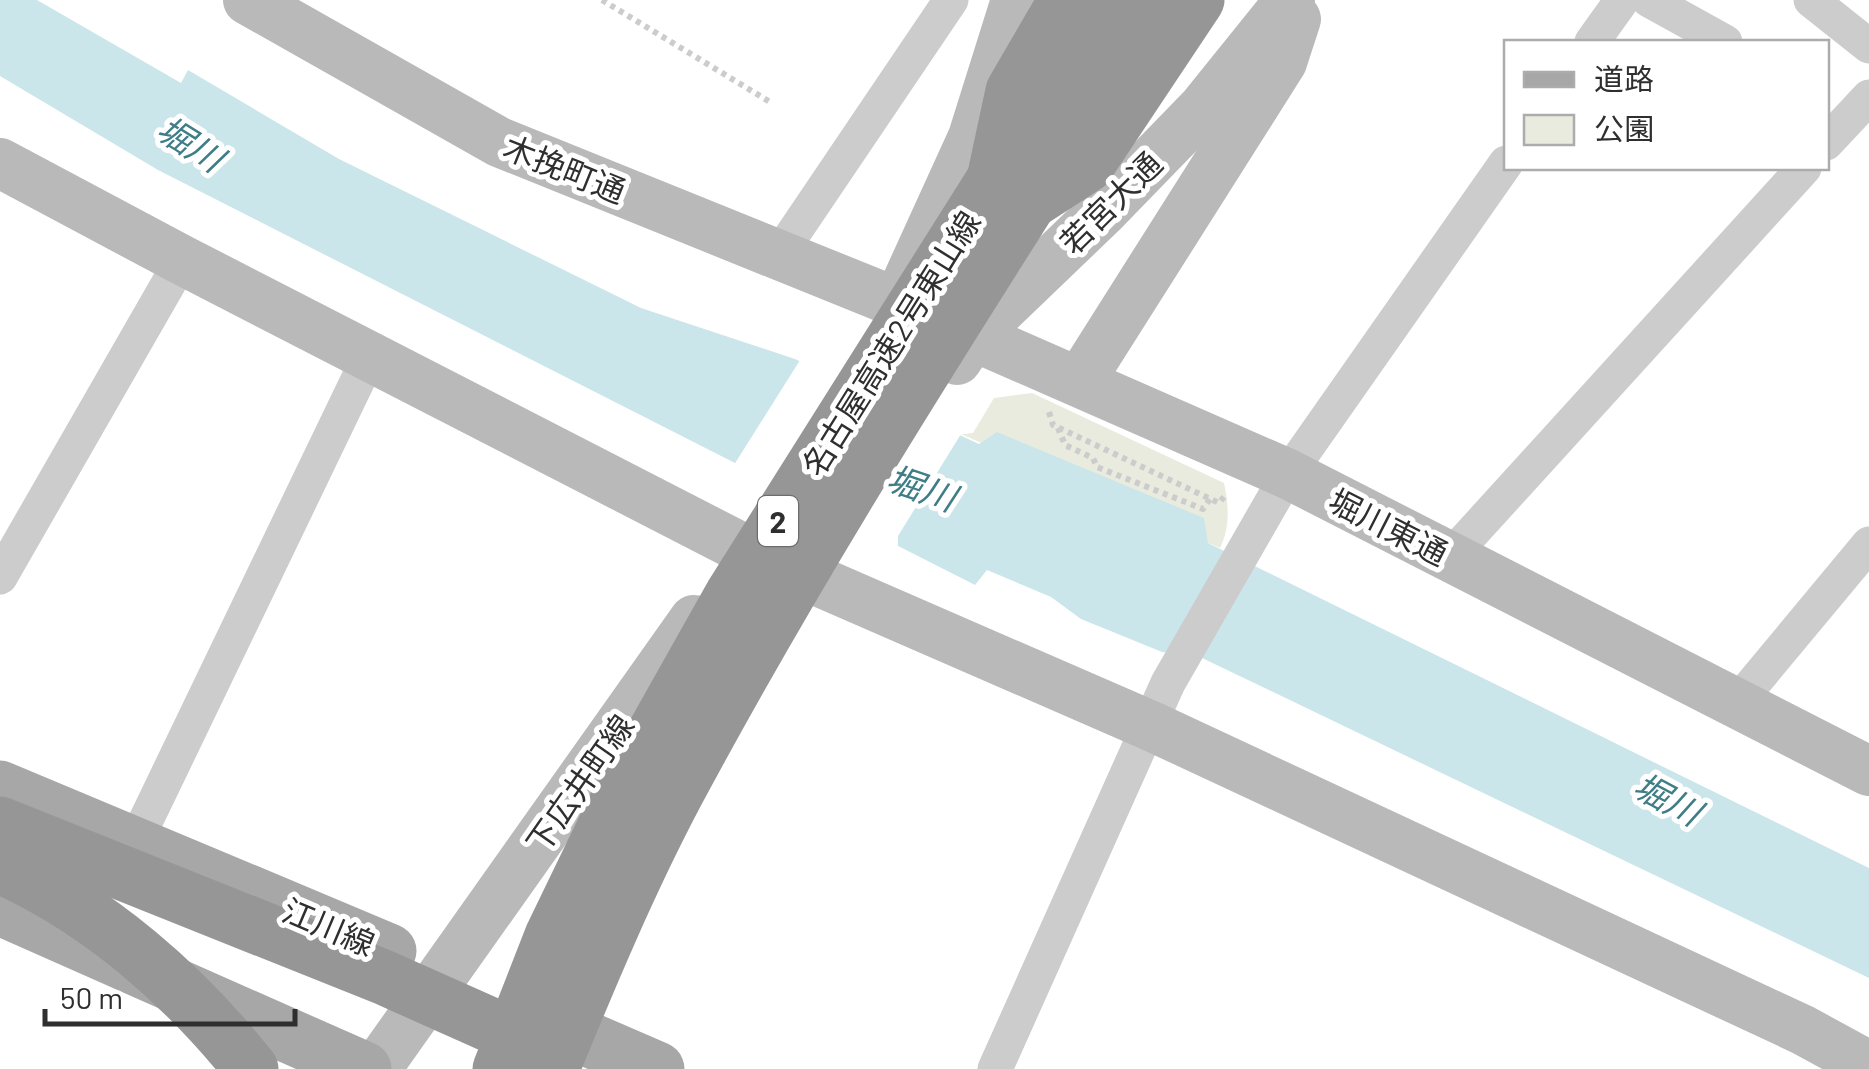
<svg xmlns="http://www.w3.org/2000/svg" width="1869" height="1069" font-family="Barlow,'Noto Sans JP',sans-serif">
<rect width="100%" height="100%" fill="#fff"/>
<path fill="#e9ebde" d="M1032 393 1224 483C1229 505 1230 528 1220 548L961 434 973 433 994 398Z"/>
<polygon fill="#cbe6ea" points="0,0 37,0 181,83 188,70 339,159 641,308 795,359 979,444 997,432 1204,518 1208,543 1869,868 1869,978 1202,658 1162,652 1081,619 1051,597 987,570 975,585 158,170 0,76"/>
<polygon fill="#fff" points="802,357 969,434 961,434 898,536 898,552 732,468"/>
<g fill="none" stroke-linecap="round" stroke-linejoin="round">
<g stroke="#ccc" stroke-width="6" stroke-dasharray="5 5" stroke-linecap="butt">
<polyline points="602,0 770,102"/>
<polyline points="1049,412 1053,425 1219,503 1227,493"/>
<polyline points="1058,428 1065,445 1093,458 1097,467 1203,509 1210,499"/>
</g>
<g stroke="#ccc" stroke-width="35">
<polyline points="1649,0 1725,42"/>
<polyline points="1811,0 1869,46"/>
<polyline points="1592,42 1622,0"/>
<polyline points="1826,143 1869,97"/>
<polyline points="778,256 951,0"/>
<polyline points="1450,557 1804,168"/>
<polyline points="0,577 182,260"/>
<polyline points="1736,704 1869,544"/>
<polyline points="134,845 369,357"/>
<polyline points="995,1069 1168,683 1288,474 1506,163"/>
</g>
<g stroke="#b9b9b9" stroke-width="50">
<polyline points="248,0 499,142 898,303 1288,474 1869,771"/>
<polyline points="0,163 182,260 744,549 1151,726 1803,1030 1869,1066"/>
<polyline points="907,282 973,137 1016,0"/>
<polyline points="957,360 973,336 1102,212 1203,108 1290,0"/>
<polyline points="1080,381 1282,62 1296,19"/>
<polyline points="376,1069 694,620"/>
</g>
<g stroke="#a7a7a7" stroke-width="55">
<polyline points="0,788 389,951"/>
<polyline points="0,908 364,1069"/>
<polyline points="523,1011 657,1069"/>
</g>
<g stroke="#969696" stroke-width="55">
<polyline points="995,175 1013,91 1066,0"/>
<polyline points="1030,202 1087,165 1197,0"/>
</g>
<g stroke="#969696" stroke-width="55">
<polyline points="0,824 383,977 547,1050"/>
<path d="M0 866C99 910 184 985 251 1069"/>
<polyline points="500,1069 552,936 625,785 732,595 1107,0"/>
<path d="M552 1069C590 976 629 883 676 794 822 521 993 261 1158 0"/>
</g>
</g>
<g text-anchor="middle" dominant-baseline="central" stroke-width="10" stroke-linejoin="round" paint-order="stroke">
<rect fill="#fff" stroke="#6d6d6d" stroke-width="2.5" x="758" y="496" width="40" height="50" rx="8"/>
<g font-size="30" font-weight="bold" fill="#2f2f2f">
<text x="778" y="521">2</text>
</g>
<g font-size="32" fill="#2f2f2f" stroke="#fff">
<text transform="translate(565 168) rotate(22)">木挽町通</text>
<text transform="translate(1110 202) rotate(-45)">若宮大通</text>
<text transform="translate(890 343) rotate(-58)">名古屋高速2号東山線</text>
<text transform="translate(1389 526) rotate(27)">堀川東通</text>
<text transform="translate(579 783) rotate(-55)">下広井町線</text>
<text transform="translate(329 926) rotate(23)">江川線</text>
</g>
<g font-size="35" font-style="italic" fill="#3f7d87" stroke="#fff">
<text transform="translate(191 143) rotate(32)">堀川</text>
<text transform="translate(922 487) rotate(19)">堀川</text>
<text transform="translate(1668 798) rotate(28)">堀川</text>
</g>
</g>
<rect x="1504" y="40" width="325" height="130" fill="#ffffff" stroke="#acacac" stroke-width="2.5"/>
<rect x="1524" y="72" width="50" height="15" fill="#a7a7a7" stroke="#acacac" stroke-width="2.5"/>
<text x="1594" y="90" font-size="30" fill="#2f2f2f">道路</text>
<rect x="1524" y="115" width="50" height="30" fill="#e9ebde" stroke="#acacac" stroke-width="2.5"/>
<text x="1594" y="140" font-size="30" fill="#2f2f2f">公園</text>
<path d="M45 1009v15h250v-15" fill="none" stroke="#2f2f2f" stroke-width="5"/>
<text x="60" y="1009" font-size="30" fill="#2f2f2f" stroke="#ffffff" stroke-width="8" paint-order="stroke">50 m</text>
</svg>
